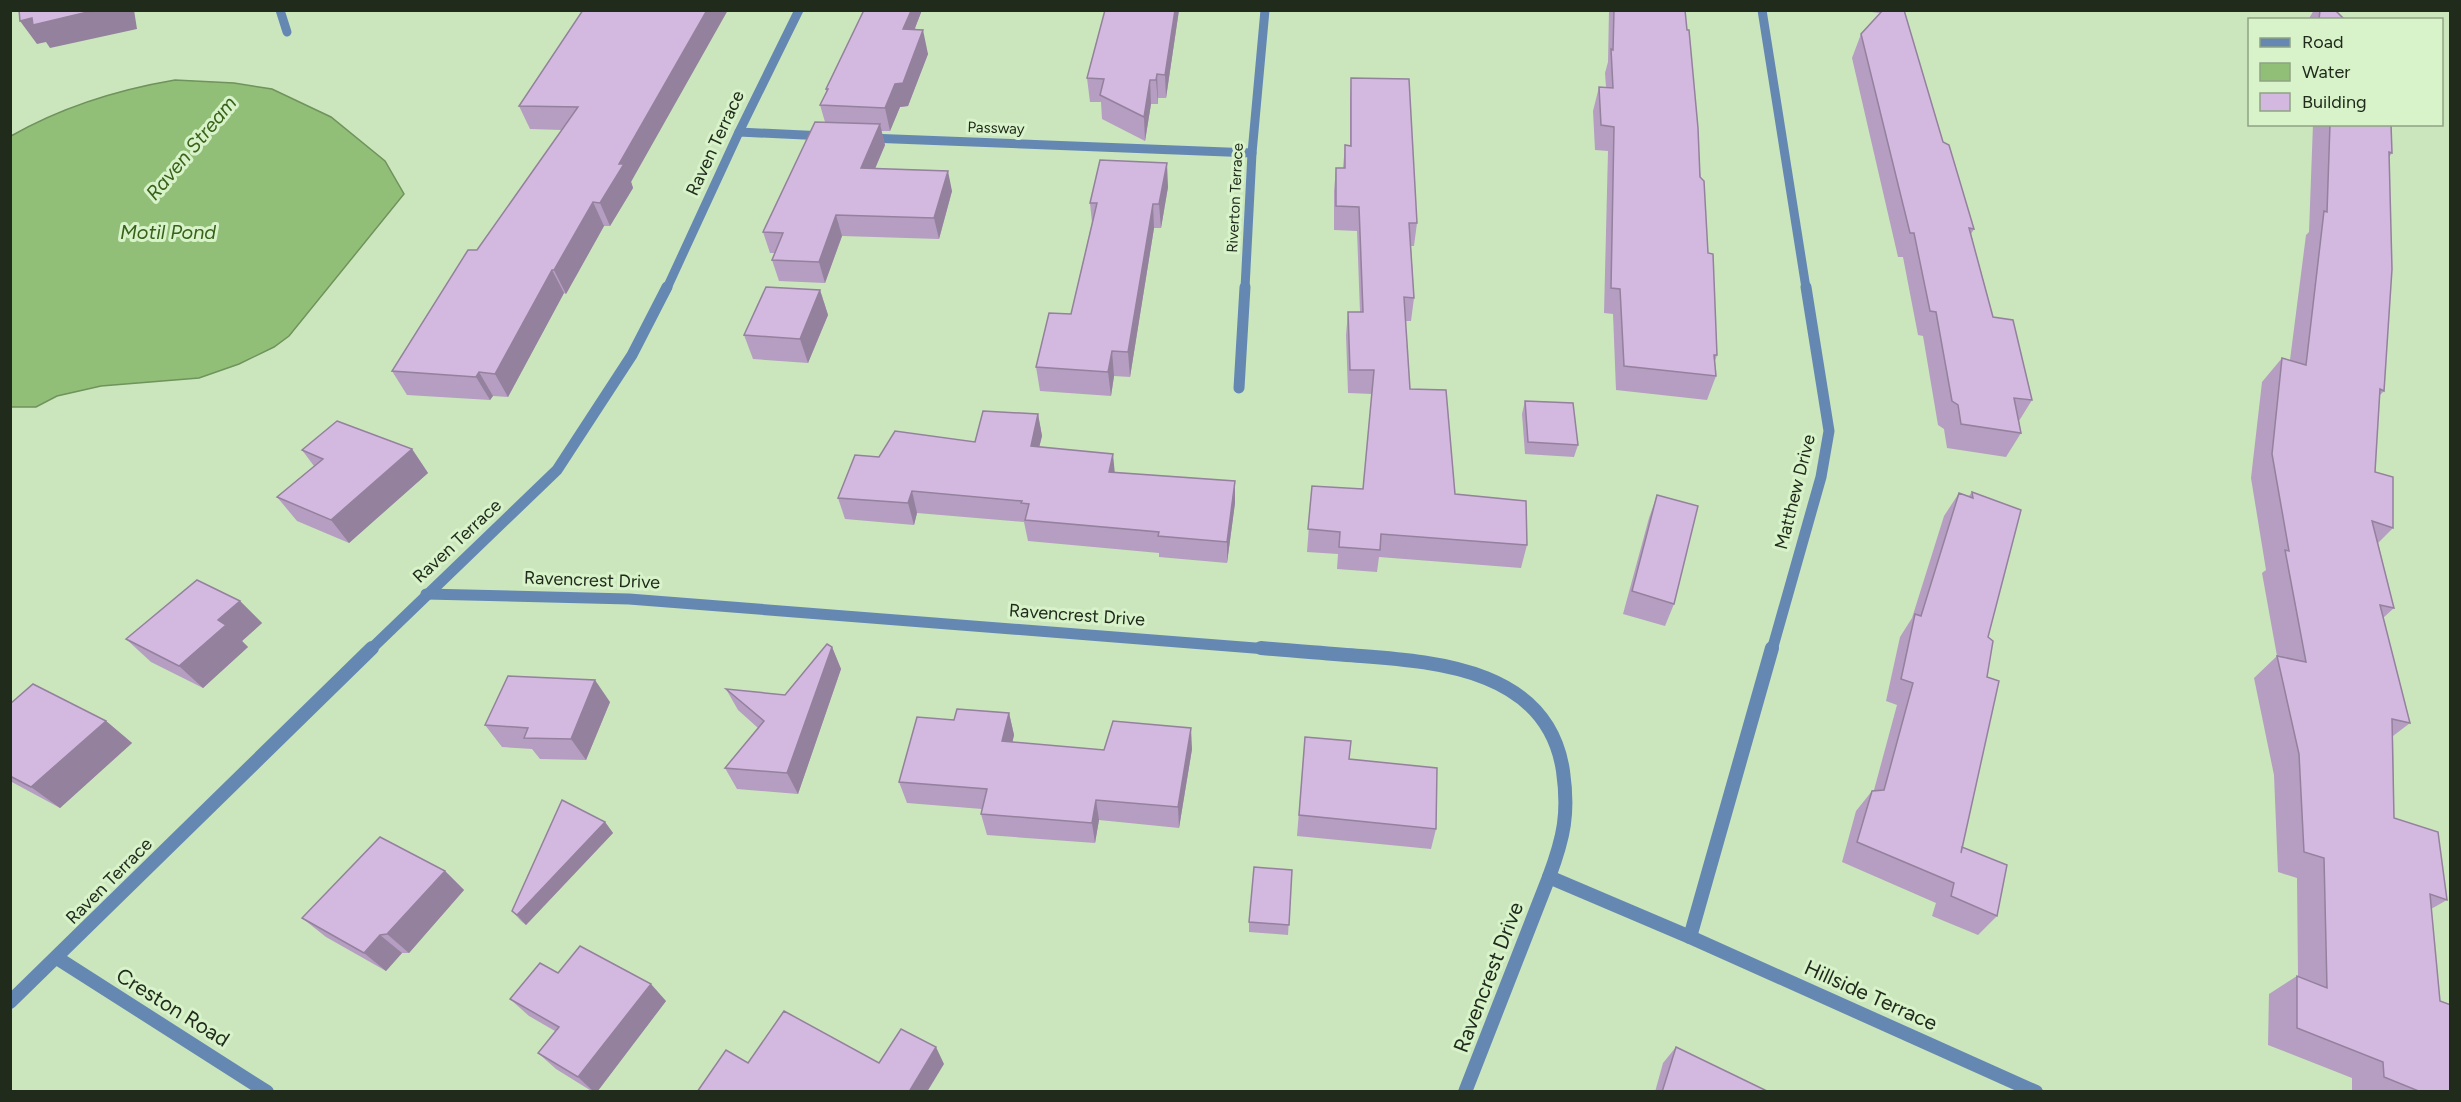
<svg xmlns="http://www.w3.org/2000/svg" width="2461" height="1102" font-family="Figtree,sans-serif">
<rect width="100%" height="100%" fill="#cbe6bd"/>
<path fill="#91bf77" stroke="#6f935c" stroke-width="1.5" d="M175 80 234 83 272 89 331 117 385 161 404 194 289 336 274 347 239 364 199 378 101 386 57 396 36 407H11V136C62 107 116 90 175 80Z"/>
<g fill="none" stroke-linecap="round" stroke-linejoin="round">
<g stroke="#6588b3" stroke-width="9">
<polyline points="280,10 287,32"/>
<polyline points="1762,10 1806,288"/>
<polyline points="739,132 825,136"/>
<polyline points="869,138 1252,153"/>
<polyline points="667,288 739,132 799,10"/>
<polyline points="1245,288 1252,153 1265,10"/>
</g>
<g stroke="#6588b3" stroke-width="11">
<polyline points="1239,388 1245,287"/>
<polyline points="426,594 629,599 1280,650"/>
<polyline points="370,650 557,470 632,355 667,287"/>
<polyline points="1772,650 1821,477 1829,431 1806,287"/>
</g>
<g stroke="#6588b3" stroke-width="14">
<path d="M1261 648C1294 651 1327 653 1361 656 1441 662 1548 671 1563 771 1569 813 1564 837 1549 877L1690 937 2036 1092"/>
<polyline points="1690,937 1772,648"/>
<polyline points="57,958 267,1092"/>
<polyline points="10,1002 372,648"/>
<polyline points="1465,1092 1549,877"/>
</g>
</g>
<g fill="#b59ec1">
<polygon points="583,10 633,188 610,226 604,226 566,294 564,293 508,397 493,396 490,400 407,395 392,371 562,130 530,129 519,106"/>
<polygon points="864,10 922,10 915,28 928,54 908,106 900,107 890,131 881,131 885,145 875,168 952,191 939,239 842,236 825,283 779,281 772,260 775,253 770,253 763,232 825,122 820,105 827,92 826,89"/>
<polygon points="1105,10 1179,10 1166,98 1158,98 1158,104 1151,104 1145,141 1102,119 1101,102 1090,102 1087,78"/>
<polygon points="1609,10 1685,10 1717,355 1715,361 1716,376 1707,400 1616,390 1613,314 1604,313 1608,151 1595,150 1593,111 1599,87 1606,87 1605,73 1608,62"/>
<polygon points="1852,10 1904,10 1943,142 1974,229 1971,234 1993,317 2032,400 2019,421 2021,433 2006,457 1947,448 1944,429 1938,425 1923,336 1918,335 1903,257 1898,257 1852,58 1861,34 1881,13"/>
<polygon points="2314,10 2335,10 2345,20 2308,20"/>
<polygon points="1351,78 1417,223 1414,246 1411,246 1414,298 1411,321 1405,321 1410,389 1455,494 1527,545 1521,568 1379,557 1377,572 1337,569 1338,554 1307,552 1312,486 1363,489 1372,394 1348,393 1346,335 1348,312 1360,312 1357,231 1334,230 1334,191 1336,168 1343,168 1345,145 1350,146 1350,101"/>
<polygon points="2313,124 2391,124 2392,153 2389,157 2384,391 2379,396 2375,472 2393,528 2378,543 2394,608 2383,618 2410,723 2393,736 2394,818 2447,900 2431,909 2440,1001 2451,1092 2352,1092 2352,1078 2268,1045 2269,994 2297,976 2298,976 2297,878 2278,872 2274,775 2254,678 2277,656 2262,573 2266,570 2251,478 2262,382 2282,358 2290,360 2306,235 2309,232"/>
<polygon points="1168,187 1161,228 1154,228 1130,377 1114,376 1111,396 1040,391 1036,367 1071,314 1092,223 1090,203"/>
<polygon points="820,290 828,315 808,363 753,359 744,335"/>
<polygon points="1525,401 1578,445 1574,457 1525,454 1522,414"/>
<polygon points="1038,414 1042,436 1039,447 1115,472 1235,503 1227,563 1159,557 1159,553 1028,541 1024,522 917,513 914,525 845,519 838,498 879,457 975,442"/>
<polygon points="412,449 428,473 349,543 297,521 277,497 314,466 302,450"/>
<polygon points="1972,492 1988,637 1987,677 1962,847 1997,916 1978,935 1932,916 1936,903 1842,862 1856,811 1872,791 1874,790 1897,705 1886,701 1900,637 1912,618 1944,516 1959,493 1969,496"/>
<polygon points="1657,495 1674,604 1665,626 1623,614 1649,518"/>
<polygon points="240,601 262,623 242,641 248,647 203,688 151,662 126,639"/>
<polygon points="832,647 841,669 798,794 737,789 725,768 758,728 738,710 726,689 785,695"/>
<polygon points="610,702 586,760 540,759 532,749 502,747 485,725"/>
<polygon points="10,704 106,721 132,743 60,808 10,781"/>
<polygon points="1009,713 1014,735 1012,742 1104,750 1192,749 1179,828 1099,820 1095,843 987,835 981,814 982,809 907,803 899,782 954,720"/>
<polygon points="1305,737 1349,759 1436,829 1431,849 1297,836"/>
<polygon points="605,822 613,833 526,925 521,921 512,911"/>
<polygon points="1292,870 1288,935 1249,932 1249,922"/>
<polygon points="445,871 464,890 409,953 402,953 386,971 326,937 302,918"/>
<polygon points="558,973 666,1001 597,1092 593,1092 556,1069 538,1053 555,1031 529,1016 510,999"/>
<polygon points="1676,1047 1767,1092 1655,1092 1663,1063"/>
</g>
<g fill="#94819d">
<polygon points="96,10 134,10 137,29 50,48 46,42 37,44 20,21 32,18"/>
<polygon points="707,10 728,10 631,182 633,188 610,226 600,203 619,164"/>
<polygon points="908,10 922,10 915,28 916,34 903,29"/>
<polygon points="1175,10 1179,10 1166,98 1165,75"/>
<polygon points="923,30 928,54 908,106 900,107 890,131 885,108 895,84"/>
<polygon points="1157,74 1158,98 1158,104 1156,80"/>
<polygon points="1150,80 1151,104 1145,141 1144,117"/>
<polygon points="880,124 885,145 867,188 861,168"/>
<polygon points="1167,163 1168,187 1161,228 1159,204"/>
<polygon points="948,171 952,191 939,239 934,218"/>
<polygon points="593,202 604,226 566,294 554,270"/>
<polygon points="1153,204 1154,228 1130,377 1128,352"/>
<polygon points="836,215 842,236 825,283 819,262"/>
<polygon points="552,270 564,293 508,397 495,374"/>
<polygon points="820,290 828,315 808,363 800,339"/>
<polygon points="1112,351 1114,376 1111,396 1108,372"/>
<polygon points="479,372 493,396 490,400 476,377"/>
<polygon points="1038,414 1042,436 1034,468 1031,446"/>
<polygon points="412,449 428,473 349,543 331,520"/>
<polygon points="1113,454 1115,475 1109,472"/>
<polygon points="1235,481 1235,503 1227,563 1227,542"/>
<polygon points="912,491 917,513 914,525 908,503"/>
<polygon points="240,601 262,623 242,641 248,647 203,688 179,666 218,620"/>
<polygon points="832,647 841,669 798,794 787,773"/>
<polygon points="595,680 610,702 586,760 571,739"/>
<polygon points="1009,713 1014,735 1008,763 1002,741"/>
<polygon points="106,721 132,743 60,808 31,787"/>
<polygon points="1191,728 1192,749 1179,828 1178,807"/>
<polygon points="1096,800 1099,820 1095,843 1092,823"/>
<polygon points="605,822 613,833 526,925 517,915"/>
<polygon points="445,871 464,890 409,953 387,934"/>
<polygon points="380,935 402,953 386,971 364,953"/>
<polygon points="651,984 666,1001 597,1092 594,1092 578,1077"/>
<polygon points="936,1047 944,1064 927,1092 909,1092"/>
</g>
<g fill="#d3b8e0" stroke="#94819d" stroke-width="1.5">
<polygon points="19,10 96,10 33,25 32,18 20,21"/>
<polygon points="583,10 707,10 619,164 624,164 600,203 593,202 554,270 552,270 495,374 479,372 476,377 392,371 468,250 477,250 578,107 519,106"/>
<polygon points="864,10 911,11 903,29 923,30 903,83 895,84 885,108 820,105 828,89 826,89"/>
<polygon points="1105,10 1175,10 1165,75 1157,74 1156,80 1150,80 1144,117 1100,95 1104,79 1087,78"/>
<polygon points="1614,10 1685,10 1687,30 1689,30 1698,128 1700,177 1704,181 1708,253 1713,254 1717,355 1714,355 1716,376 1624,366 1620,289 1611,288 1614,127 1601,125 1599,87 1613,88 1611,49 1613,50"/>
<polygon points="1883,10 1904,10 1943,142 1949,145 1974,229 1969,228 1993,317 2013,320 2032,400 2014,398 2021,433 1961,424 1958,405 1952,401 1936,312 1930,311 1914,233 1910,233 1861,34"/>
<polygon points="2320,10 2335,10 2345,20 2319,20"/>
<polygon points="1351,78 1409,79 1417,223 1409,223 1414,298 1404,297 1410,389 1446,390 1455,494 1526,501 1527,545 1381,534 1380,550 1339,547 1340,532 1308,529 1312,486 1363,489 1374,370 1350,370 1348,312 1363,312 1359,207 1336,206 1336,168 1345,168 1345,145 1351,146"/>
<polygon points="815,122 880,124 861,168 948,171 934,218 836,215 819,262 772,260 783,233 763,232"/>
<polygon points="2330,124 2391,124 2392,153 2389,152 2392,269 2384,391 2380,389 2375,472 2393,477 2393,528 2372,521 2394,608 2380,605 2410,723 2392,719 2394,818 2438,832 2447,900 2430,894 2440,1001 2451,1005 2451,1092 2421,1092 2384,1077 2383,1062 2297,1028 2297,976 2327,988 2324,858 2304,852 2299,754 2277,656 2306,662 2285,550 2289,551 2272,454 2282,358 2306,365 2324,211 2327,212"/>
<polygon points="1100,160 1167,163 1159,204 1153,204 1128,352 1112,351 1108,372 1036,367 1049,313 1071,314 1097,203 1090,203"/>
<polygon points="766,287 820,290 800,339 744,335"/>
<polygon points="1525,401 1573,403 1578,445 1528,442"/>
<polygon points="983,411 1038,414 1031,446 1113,454 1109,472 1235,481 1227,542 1158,536 1159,532 1025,520 1029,504 1021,503 1022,501 912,491 908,503 838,498 855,455 879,457 895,431 975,442"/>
<polygon points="337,421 412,449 331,520 277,497 323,459 302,450"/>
<polygon points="1972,492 2021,510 1988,637 1993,641 1987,677 1999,681 1961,853 1962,847 2007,865 1997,916 1951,896 1954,883 1857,842 1872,791 1884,790 1913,683 1901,679 1915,614 1921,616 1959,493 1973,498"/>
<polygon points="1657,495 1698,506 1674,604 1632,591"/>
<polygon points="197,580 240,601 218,620 226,625 179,666 126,639"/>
<polygon points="827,644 832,647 787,773 725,768 764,721 726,689 785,695"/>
<polygon points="508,676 595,680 571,739 524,738 528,728 485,725"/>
<polygon points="33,684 106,721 31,787 10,776 10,704"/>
<polygon points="957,709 1009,713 1002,741 1104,750 1113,721 1191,728 1178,807 1096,800 1092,823 981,814 987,789 899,782 917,717 954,720"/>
<polygon points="1305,737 1351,741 1349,759 1437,768 1436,829 1299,815"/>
<polygon points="562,800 605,822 517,915 512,911"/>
<polygon points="380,837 445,871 387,934 380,935 364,953 302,918"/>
<polygon points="1254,867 1292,870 1289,925 1249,922"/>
<polygon points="580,946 651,984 578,1077 538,1053 559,1027 510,999 540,963 558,973"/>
<polygon points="784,1011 879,1063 901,1029 936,1047 909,1092 697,1092 726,1050 748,1063"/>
<polygon points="1676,1047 1767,1091 1767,1092 1662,1092"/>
</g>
<g text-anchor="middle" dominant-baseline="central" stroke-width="6" stroke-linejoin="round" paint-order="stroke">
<g font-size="15" fill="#212b1c" stroke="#d8f3ca">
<text transform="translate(996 128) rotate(2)">Passway</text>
<text transform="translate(1235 198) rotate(-87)">Riverton Terrace</text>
</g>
<g font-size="18" fill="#212b1c" stroke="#d8f3ca">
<text transform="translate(715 143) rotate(-65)">Raven Terrace</text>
<text transform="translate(1795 492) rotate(-76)">Matthew Drive</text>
<text transform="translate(457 541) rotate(-43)">Raven Terrace</text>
<text transform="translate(592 580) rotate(2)">Ravencrest Drive</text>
<text transform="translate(1077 615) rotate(4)">Ravencrest Drive</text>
<text transform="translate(109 881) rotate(-45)">Raven Terrace</text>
</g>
<g font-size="20" font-style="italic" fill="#386219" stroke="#d8f3ca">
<text transform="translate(191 148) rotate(-50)">Raven Stream</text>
<text x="168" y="232">Motil Pond</text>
</g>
<g font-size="21" fill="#212b1c" stroke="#d8f3ca">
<text transform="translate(1488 977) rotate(-69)">Ravencrest Drive</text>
<text transform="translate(1871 995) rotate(24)">Hillside Terrace</text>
<text transform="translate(173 1007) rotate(32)">Creston Road</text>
</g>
</g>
<rect width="2461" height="1102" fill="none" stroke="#212b1c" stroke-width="24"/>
<rect x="2248" y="18" width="195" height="108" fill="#d8f3ca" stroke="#8fa384" stroke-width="1.5"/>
<rect x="2260" y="38" width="30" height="9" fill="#6588b3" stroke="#8fa384" stroke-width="1.5"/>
<text x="2302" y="48" font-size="18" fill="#212b1c">Road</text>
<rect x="2260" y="63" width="30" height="18" fill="#91bf77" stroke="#8fa384" stroke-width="1.5"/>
<text x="2302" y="78" font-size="18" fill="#212b1c">Water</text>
<rect x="2260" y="93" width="30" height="18" fill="#d3b8e0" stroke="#8fa384" stroke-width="1.5"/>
<text x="2302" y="108" font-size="18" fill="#212b1c">Building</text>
</svg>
